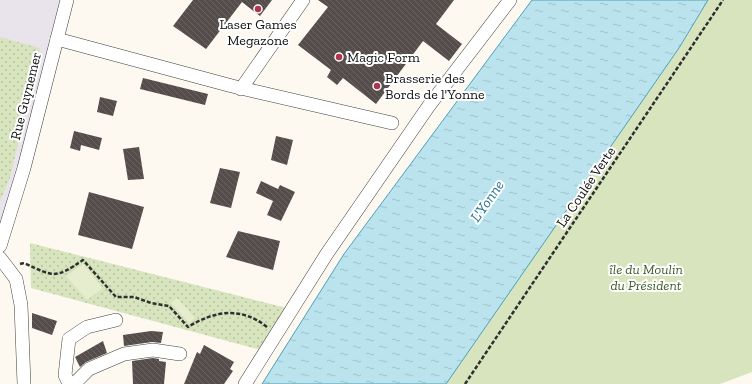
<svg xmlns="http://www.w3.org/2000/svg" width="752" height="384" font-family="'Zilla Slab',serif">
<defs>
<pattern id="grass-dots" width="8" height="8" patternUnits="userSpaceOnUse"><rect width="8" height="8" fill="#d7e4bd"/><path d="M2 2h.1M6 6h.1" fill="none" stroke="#b7c2a1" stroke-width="1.8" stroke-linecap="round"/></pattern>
<pattern id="water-ripples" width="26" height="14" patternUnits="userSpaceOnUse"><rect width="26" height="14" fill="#bae3ee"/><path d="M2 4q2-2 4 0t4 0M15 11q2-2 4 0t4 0" fill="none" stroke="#9fc2cb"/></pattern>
<pattern id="building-back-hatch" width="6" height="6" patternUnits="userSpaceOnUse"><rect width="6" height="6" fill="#554d4b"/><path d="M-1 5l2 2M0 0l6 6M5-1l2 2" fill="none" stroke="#686260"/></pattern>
</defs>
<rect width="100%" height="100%" fill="#fdf8f0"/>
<polygon fill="#e9e3eb" points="0,0 73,0 0,224"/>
<g fill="url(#grass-dots)">
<polygon points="0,37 40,48 10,178 0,201"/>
<polygon points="30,243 287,308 261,350 31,288"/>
</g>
<polygon fill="#d7e4bd" points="708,0 752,0 752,372 720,384 438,384 679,48"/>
<g fill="#e6ecce">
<polygon points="83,264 103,288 87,300 66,276"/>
<polygon points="177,298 195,318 189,323 171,303"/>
</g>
<polygon fill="url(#water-ripples)" stroke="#4aa1bc" points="532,0 708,0 679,48 446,384 262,384 344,254"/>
<g fill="url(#building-back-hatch)">
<polygon points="193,0 272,0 260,16 242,2 206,49 173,26"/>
<polygon points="318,0 454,0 436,24 462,44 449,61 423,41 376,104 343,78 337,85 327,77 331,70 298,45 328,7"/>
<polygon points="143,78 208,94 205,105 140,89"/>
<polygon points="100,97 117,101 113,116 97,112"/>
<polygon points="74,131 102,138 99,150 81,145 80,151 70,148"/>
<polygon points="276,136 293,140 287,165 271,160"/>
<polygon points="139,147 144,179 128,180 123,149"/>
<polygon points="220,168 240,172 231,208 210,203"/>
<polygon points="261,181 278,189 280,185 295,192 281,221 267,215 273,201 256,193"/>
<polygon points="89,192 144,207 132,249 78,235"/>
<polygon points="238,231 280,241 273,270 226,257"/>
<polygon points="32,313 57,321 52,335 32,328"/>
<polygon points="151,331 163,332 161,343 152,342 124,346 123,335"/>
<polygon points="103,341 107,353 86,362 80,367 75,357"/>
<polygon points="204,345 234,362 230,369 233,371 224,384 184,384 197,352 200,354"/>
<polygon points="153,358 159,359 159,361 166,362 164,384 133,384 132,361"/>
</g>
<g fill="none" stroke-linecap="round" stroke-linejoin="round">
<defs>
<g id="minor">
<polyline points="57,39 232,86 392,123"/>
<polyline points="241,89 303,0"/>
<polyline points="0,246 24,168 67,0"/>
<polyline points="0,258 16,279 21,305 24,384"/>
<polyline points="69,384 65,375 69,339 87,327 116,320"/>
<polyline points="74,384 89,369 124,354 153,350 180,354"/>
<polyline points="245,384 326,255 428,107 510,0"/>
</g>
</defs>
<use href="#minor" stroke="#404040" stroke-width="14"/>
<g stroke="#2f2f2f" stroke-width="2.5" stroke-dasharray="4 2" stroke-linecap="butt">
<path d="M20 264 24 263C54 277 55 279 83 260L116 297H134L151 303 169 306 188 327C214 311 241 306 267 327"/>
<polyline points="465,384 723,0"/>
</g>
<use href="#minor" stroke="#fff" stroke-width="13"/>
</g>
<g fill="#ac364e" stroke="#fff" stroke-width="1.5">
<circle cx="258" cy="9" r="4"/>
<circle cx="339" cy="57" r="4"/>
<circle cx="377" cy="86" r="4"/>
</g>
<g text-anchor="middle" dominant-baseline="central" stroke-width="4" stroke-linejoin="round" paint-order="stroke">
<g font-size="14" fill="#0d0d0d" stroke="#fff" text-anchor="start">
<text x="258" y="24" text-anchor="middle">Laser Games<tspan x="258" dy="16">Megazone</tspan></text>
<text x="347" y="57">Magic Form</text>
<text x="385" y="78">Brasserie des<tspan x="385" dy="16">Bords de l'Yonne</tspan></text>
</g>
<g font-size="14" fill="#0d0d0d" stroke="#fff">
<text transform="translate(26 96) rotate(-76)">Rue Guynemer</text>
<text transform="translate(586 187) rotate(-56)">La Coulée Verte</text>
</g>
<g font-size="14" font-style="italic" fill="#3a5d26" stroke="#fff">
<text x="646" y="269">île du Moulin<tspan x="646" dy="16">du Président</tspan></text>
</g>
<g font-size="15" font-style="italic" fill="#267290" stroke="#fff">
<text transform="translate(487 201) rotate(-55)">L'Yonne</text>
</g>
</g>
</svg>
